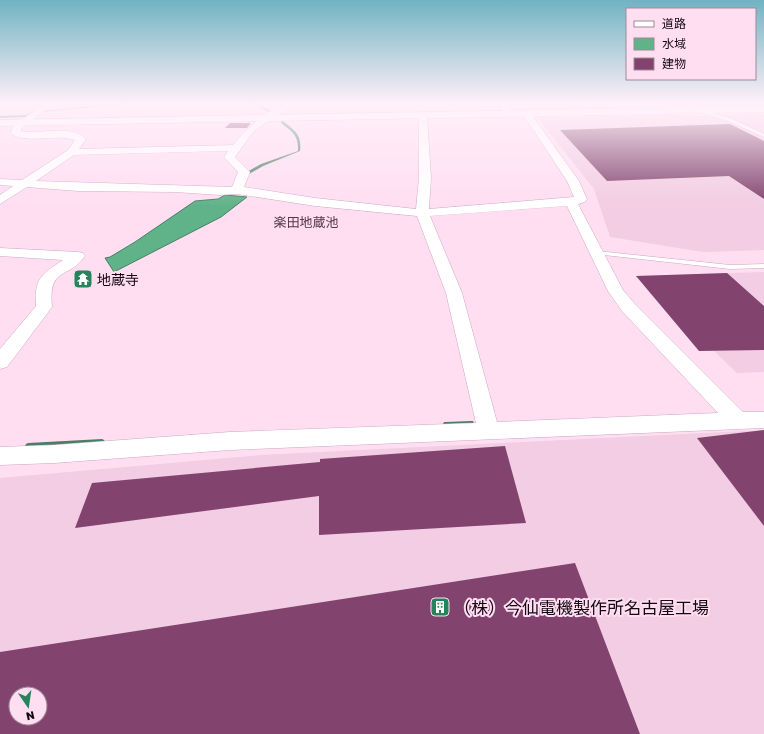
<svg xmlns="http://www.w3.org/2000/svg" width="764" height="734" font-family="'Golos Text','Noto Sans JP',sans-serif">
<rect width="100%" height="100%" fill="#ffdef2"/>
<g fill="#f2cde3" fill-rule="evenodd">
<polygon points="764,114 764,250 703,252 610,237 594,189 538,118"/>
<polygon points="764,272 764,372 737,373 636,276"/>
<path d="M764 430V734H0V478L261 455ZM16 694H40V718H16Z"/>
</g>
<polygon fill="#60b289" stroke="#497f64" points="225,195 247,197 221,217 114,272 105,258 110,257 135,242 195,201 218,199"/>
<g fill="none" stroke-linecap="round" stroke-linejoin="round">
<g fill="#497f64" fill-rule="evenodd">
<polygon points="126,103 132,103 43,112 42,111"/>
<polygon points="254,103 256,103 272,112 270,113"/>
<polygon points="32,112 34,113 26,117 0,118 0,116 26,115"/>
<path d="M281 121H283C295 131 302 134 300 151L263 166 249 174H247V172L261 164 298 151C299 135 292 132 281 123Z"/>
<polygon points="471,421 473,421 474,423 473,425 471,425 446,426 444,426 443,424 444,422 446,422"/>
<polygon points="102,439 104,440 105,442 104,444 102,445 28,449 26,448 25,446 26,444 28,443"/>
</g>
</g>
<g fill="#82446e" fill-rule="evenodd">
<polygon points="230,123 251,123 247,128 225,128"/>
<polygon points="730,124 764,141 764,199 729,176 607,181 560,130"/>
<polygon points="727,273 764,306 764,350 699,351 636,276"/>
<polygon points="764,430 764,526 697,438"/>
<polygon points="505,446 526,523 319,535 319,496 75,528 92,483 320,462 320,459"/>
<path d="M575 563 640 734H0V652ZM16 694H40V718H16Z"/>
</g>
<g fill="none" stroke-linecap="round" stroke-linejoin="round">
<defs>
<g id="service">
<polygon points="697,109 732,119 764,134 764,137 728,121 696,111"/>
<polygon points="597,251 730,265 764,264 764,268 730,269 595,254 594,253"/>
</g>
<g id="minor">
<path d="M46 103H55L21 129V131C38 135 73 124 86 139L79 149 233 145C246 129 273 103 295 103L253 132 235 157 250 172 244 187 315 198 416 209 419 178V116L423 113 427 116 431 178 429 209 574 197 567 181 522 113 523 111H529L579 181 587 199 585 202 578 204 623 290 634 303 743 412H764V428L230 450 54 463 0 465V447L54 445 230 432 476 423 446 293 417 216 315 206 237 194 220 195 175 192 78 191 27 187 0 204V195L13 186 0 185V179L22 180 68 150 75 140C58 133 22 145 11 133L13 126ZM228 151 224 157 238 172 232 187 36 181 74 155ZM567 206 608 291 622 311 718 413 497 422 462 293 430 216Z"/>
<polygon points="500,103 508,103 511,113 510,115 504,115"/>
<path d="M0 248 78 252 83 253 85 256C69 280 48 265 52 307L7 367 0 369V349L36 306C34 278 42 274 63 260L0 256Z"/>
</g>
<polygon id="tertiary" points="764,106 764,112 0,126 0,120"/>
</defs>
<use href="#service" stroke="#cda7bf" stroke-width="1"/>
<use href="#minor" stroke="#cda7bf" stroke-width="1"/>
<use href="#tertiary" stroke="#cda7bf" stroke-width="1"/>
<use href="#service" fill="#fff" fill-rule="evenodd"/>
<use href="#minor" fill="#fff" fill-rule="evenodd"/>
<use href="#tertiary" fill="#fff" fill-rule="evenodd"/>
</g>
<linearGradient id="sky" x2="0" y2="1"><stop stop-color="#71b3c2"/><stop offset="0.5" stop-color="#fff0f9"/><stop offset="1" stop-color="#fff0f9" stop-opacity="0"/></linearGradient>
<rect width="764" height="206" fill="url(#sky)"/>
<defs>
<symbol id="temple-square" viewBox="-11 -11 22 22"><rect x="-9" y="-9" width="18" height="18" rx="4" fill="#26845c" stroke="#ffdef2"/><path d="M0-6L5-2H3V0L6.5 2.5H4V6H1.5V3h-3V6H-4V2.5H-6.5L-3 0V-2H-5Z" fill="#fff"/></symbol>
<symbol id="building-square" viewBox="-11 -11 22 22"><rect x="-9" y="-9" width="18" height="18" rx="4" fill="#26845c" stroke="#ffdef2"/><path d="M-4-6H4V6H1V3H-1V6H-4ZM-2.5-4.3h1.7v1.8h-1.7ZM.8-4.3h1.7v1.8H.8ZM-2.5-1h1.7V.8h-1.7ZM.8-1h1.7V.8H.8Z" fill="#fff"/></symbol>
</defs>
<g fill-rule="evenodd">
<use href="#temple-square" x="72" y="268" width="22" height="22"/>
<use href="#building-square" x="429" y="596" width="22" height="22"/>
</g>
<g text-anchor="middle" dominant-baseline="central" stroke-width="4" stroke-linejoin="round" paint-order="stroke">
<g font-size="13" fill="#57374c" stroke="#ffdef2">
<text x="306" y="222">楽田地蔵池</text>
</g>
<g font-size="14" fill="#14070f" stroke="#ffdef2" text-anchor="start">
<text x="97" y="279">地蔵寺</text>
</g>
<g font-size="17" fill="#14070f" stroke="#ffdef2" text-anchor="start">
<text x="454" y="607">（株）今仙電機製作所名古屋工場</text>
</g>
</g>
<rect x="626" y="8" width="130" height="72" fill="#ffdef2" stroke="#a18897"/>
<rect x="634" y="21" width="20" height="6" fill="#ffffff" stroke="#a18897"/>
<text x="662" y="28" font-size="12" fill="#14070f">道路</text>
<rect x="634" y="38" width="20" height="12" fill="#60b289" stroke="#a18897"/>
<text x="662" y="48" font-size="12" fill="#14070f">水域</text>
<rect x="634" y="58" width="20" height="12" fill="#82446e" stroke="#a18897"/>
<text x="662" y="68" font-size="12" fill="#14070f">建物</text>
<g transform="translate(28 706) rotate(167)"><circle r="19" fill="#ffdef2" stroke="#a18897"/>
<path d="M0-3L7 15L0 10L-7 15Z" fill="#26845c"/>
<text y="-6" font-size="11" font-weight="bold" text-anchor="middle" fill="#14070f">N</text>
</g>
</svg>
